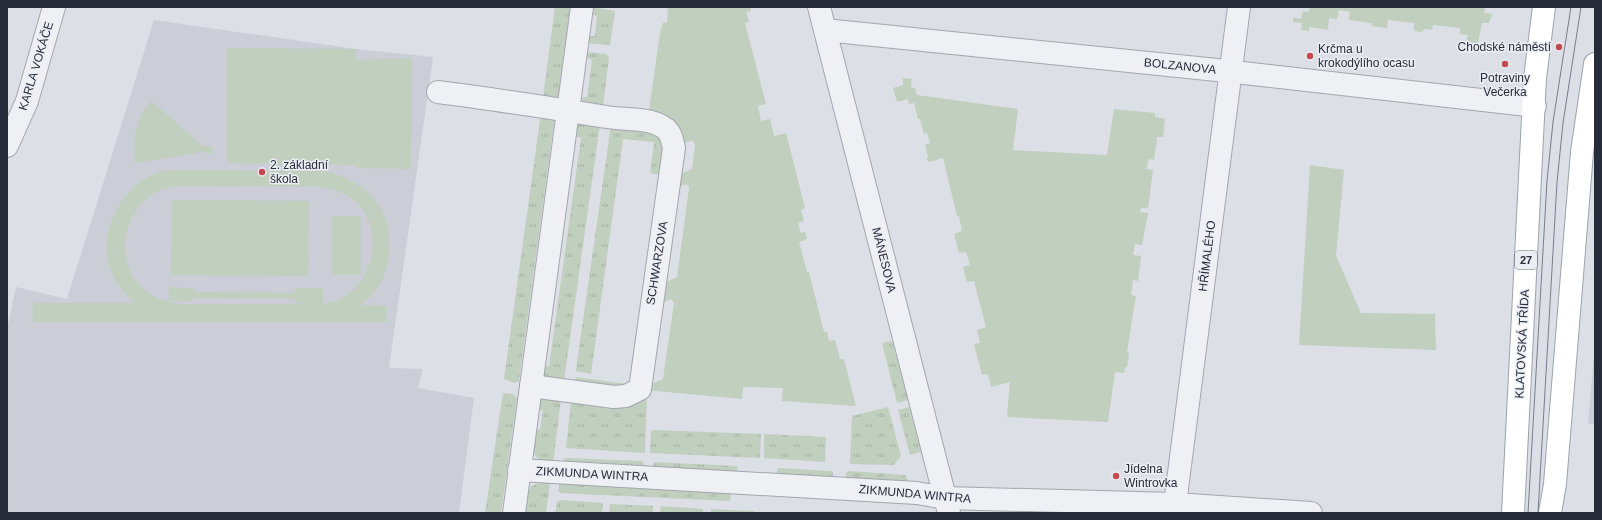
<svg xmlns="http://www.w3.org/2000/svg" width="1602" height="520" font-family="Helvetica,sans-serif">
<defs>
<pattern id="grass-tufts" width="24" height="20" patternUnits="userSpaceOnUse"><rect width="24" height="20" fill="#c0cfbe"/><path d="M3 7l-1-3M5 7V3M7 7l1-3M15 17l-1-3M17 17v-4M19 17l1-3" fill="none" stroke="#a5b2a4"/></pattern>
</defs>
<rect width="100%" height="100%" fill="#dcdfe5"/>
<g fill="#cbced6">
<polygon points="154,20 356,49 433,57 389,368 423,369 418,388 474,398 459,513 7,513 7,329 16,287 67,299"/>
<polygon points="1595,345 1595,424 1588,424"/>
</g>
<g fill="url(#grass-tufts)">
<polygon points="555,7 570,7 558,98 554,100 543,97"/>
<polygon points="592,7 615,11 610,45 587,43 589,36 595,36 597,16 591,14"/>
<polygon points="585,52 606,54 609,57 603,107 578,106 580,98 587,97 592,60 586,57"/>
<polygon points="541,113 555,115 519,381 514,383 504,379"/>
<polygon points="576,118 600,124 564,381 543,382 542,367 549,366 581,138 575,136"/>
<polygon points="614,123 665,136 664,176 650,173 654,142 623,139 591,374 576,371 576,369 611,125"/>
<polygon points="892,341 908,400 897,403 882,343"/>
<polygon points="576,377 634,385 631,388 574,381"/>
<polygon points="503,393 513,394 517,398 501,513 485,513"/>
<polygon points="647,395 645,453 566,448 571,401"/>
<path d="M538 396 561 399 553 464C543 463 537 461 533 451L536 429 540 430 543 410H538Z"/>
<polygon points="888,407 901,456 894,465 850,464 852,416"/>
<polygon points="909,407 921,452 910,455 898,410"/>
<polygon points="654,430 761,434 760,458 650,453 651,431"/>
<polygon points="764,434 826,437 825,462 764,458"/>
<polygon points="565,458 643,461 645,469 562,465"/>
<polygon points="654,462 736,466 738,467 737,473 652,469"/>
<polygon points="778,468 831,471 833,472 833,478 776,475"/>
<polygon points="848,471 905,475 908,480 899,482 846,479 846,473"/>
<path d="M540 483H550L546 513 524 512C525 498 524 487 540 483Z"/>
<polygon points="560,483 731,493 730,501 560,493 558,491"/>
<polygon points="560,500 603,503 602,513 555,513 557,503"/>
<polygon points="610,504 653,506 653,513 609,513"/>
<polygon points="661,506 703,509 703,513 660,513"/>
<polygon points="711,509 754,511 754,513 711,513"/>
</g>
<g fill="#c0cfbe" fill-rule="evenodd">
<polygon points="668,7 750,7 751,11 746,12 749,22 745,23 766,104 758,106 761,121 770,119 774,136 786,133 805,208 801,210 804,221 798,223 801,233 805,232 807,239 799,242 807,272 809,272 824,332 827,331 829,341 835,340 840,359 844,359 856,406 782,401 783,388 743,387 742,399 645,390 646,386 663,379 674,303 671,299 657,305 661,284 677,277 689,188 687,184 674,189 676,176 692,169 695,145 693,140 680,145 649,110 660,33 663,23 667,22"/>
<polygon points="1310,7 1485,7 1484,13 1492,14 1489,23 1482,23 1478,43 1466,42 1468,35 1460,34 1460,28 1433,25 1432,30 1424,29 1422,32 1414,31 1414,23 1388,20 1387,28 1371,26 1372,23 1349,20 1350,12 1339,10 1337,19 1329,18 1328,30 1309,27 1309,31 1301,30 1302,23 1293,22 1293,18 1301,19 1303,11 1309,12"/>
<polygon points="227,48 356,49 356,60 412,58 411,169 358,168 357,165 227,163"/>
<polygon points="903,78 912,79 911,87 915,88 917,95 1018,109 1013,150 1107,155 1114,109 1155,113 1155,117 1165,119 1163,137 1157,137 1154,160 1149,159 1146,169 1153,170 1148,208 1141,208 1140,212 1148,213 1142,245 1135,244 1133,255 1141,256 1138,281 1133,280 1131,295 1136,296 1127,352 1129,353 1127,367 1125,367 1124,373 1115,372 1108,422 1007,417 1010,382 991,387 988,374 982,375 974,344 980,343 977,330 986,327 974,281 967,282 963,267 970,265 966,252 959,253 954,234 962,231 959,216 957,216 943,158 929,162 926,158 928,157 925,145 930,143 927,133 924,134 920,119 918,119 914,103 909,104 908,99 897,102 893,88 903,85"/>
<path d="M151 101 203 146H212V154L203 152 135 163C133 139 134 121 151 101Z"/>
<polygon points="1310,165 1344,170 1336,256 1361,313 1435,314 1436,350 1299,345"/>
<path d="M182 170 323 171C367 181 394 208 389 256 387 268 383 282 374 292 371 297 365 301 361 305L387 306 386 322H33V303H134C125 293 115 282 110 268 97 230 124 181 163 171 169 170 176 170 182 170ZM179 186 323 187C335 190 346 193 356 202 384 227 375 279 344 297 338 301 330 302 323 304V288H295V293L194 292 193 288 169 287V301H193V298L295 299V303L321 304H179C169 302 159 300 150 294 113 269 119 211 158 191 164 188 172 187 179 186Z"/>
<polygon points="172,200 309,201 308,276 171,275"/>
<rect x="332" y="216" width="29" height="59"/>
</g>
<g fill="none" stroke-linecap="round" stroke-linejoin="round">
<defs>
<g id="minor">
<polyline points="825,30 1217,70 1535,106"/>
<path d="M438 92C494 99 550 108 607 117 624 120 648 117 663 127 671 131 672 140 674 148L640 389 626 396 614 397 531 386"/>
<polyline points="7,146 27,101 54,7"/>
<polyline points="519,470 917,493 945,498 1175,504 1311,513"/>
<polyline points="1175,504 1239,7"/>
<polyline points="514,513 582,7"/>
</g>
<polyline id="tertiary" points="819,7 949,513"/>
<g id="primary">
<polyline points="1513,513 1535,78 1544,7"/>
<polyline points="1550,513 1555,484 1582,152 1595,64"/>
</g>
</defs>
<use href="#minor" stroke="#a2a6ae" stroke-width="24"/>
<use href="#tertiary" stroke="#a2a6ae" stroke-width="24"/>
<use href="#primary" stroke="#9da2b0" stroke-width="24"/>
<use href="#minor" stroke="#eff0f4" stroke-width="22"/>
<use href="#tertiary" stroke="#eff0f4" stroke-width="22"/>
<use href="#primary" stroke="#fff" stroke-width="22"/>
<g stroke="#777d8e" stroke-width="1">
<polyline points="1528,513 1547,181 1553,122 1571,7"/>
<polyline points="1538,513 1557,182 1563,123 1581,7"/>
</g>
</g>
<g fill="#c3494c" stroke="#ebeef3" stroke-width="1.5">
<circle cx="1559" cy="47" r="4"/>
<circle cx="1310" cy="56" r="4"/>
<circle cx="1505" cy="64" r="4"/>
<circle cx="262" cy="172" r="4"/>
<circle cx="1116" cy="476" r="4"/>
</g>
<g text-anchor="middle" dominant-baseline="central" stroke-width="3" stroke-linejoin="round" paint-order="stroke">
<rect fill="#ebeef3" stroke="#626672" stroke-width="1" x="1515" y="251" width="22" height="18" rx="3"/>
<g font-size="11" font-weight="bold" fill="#272c3a">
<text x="1526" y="260">27</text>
</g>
<g font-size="12" fill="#272c3a" stroke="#ebeef3" text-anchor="start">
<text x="1551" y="47" text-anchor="end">Chodské náměstí</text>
<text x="1318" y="49">Krčma u<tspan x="1318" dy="14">krokodýlího ocasu</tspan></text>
<text x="1505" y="78" text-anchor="middle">Potraviny<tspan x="1505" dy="14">Večerka</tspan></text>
<text x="270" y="165">2. základní<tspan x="270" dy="14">škola</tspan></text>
<text x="1124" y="469">Jídelna<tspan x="1124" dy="14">Wintrovka</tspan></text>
</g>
<g font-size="12" fill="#272c3a" stroke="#ebeef3">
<text transform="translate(36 66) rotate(-73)">KARLA VOKÁČE</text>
<text transform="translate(1180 66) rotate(6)">BOLZANOVA</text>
<text transform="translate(1207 256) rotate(-83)">HŘÍMALÉHO</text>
<text transform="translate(884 260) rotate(76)">MÁNESOVA</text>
<text transform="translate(657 263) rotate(-81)">SCHWARZOVA</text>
<text transform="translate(1522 344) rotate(-87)">KLATOVSKÁ TŘÍDA</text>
<text transform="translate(592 474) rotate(3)">ZIKMUNDA WINTRA</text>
<text transform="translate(915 494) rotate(5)">ZIKMUNDA WINTRA</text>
</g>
</g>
<rect width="1602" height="520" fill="none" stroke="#272c3a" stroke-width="16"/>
</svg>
